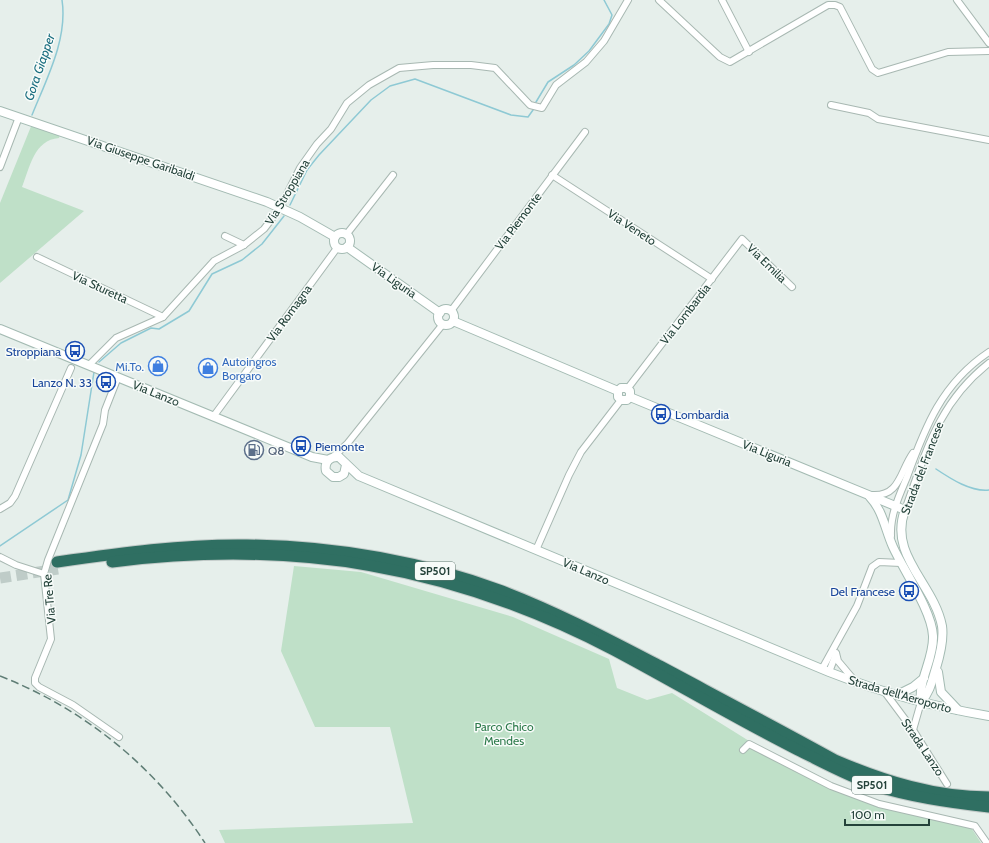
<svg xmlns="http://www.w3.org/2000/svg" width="989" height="843" font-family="Cabin,sans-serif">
<rect width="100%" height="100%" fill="#e6efeb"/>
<g fill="#bfe0c8">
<path d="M32 124 60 134 59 138C34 140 30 167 22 187L84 211 0 283V203Z"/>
<polygon points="294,566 361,572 513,617 609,659 617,688 647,700 672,693 799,772 896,810 970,826 981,843 225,843 219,830 413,823 390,727 315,727 281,651"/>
</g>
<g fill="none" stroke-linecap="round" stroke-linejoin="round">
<g stroke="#8ec9d4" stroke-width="1.5">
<polyline points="536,102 548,82 574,65 589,51 609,24 612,15 604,0"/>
<path d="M32 115C46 80 68 39 62 0"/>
<polyline points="290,205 307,170 319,155 371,100 390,86 415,79 511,115 528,117 533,110"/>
<polyline points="99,362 121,343 151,328 159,329 189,311 212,274 242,260 262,244 284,216"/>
<path d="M936 469C951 479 971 492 989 490"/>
<polyline points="0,546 68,500 81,455 94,372"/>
</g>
<polyline stroke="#bfccc8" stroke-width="11" stroke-dasharray="11 5.5" stroke-linecap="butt" points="0,578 58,569"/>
<defs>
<g id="street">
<polyline points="659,0 720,57 730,62 828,5 835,5 840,7 872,69 878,73 948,52 989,51"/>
<polyline points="722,0 749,52"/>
<polyline points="957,0 989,43"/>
<polyline points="831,105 869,113 878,119 989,140"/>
<polyline points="0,167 19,117"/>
<polyline points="552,175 712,279"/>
<polyline points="346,235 393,175"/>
<polyline points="225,236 244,245"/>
<polyline points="37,257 163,317"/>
<polyline points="451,311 585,132"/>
<polyline points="89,365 116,338 163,317 214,261 244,245 264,229 280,208 300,168 317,144 331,129 347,103 369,85 399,68 433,65 471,65 495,68 530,105 542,108 556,85 586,62 604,41 628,0"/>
<polyline points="118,377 105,410 103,424 48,560 44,574 51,639 35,678 35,683 39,687 73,705 119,737"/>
<polyline points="628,388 742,239 792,287"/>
<polyline points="213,417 337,248"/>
<polyline points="333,457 347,444 443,324"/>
<path d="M872 495C900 497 900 471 913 453"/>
<polyline points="0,509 10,503 15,496 71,368"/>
<path d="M905 510C926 452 938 403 989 363"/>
<path d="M891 536C890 515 899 496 907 477 925 427 942 383 989 352"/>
<polyline points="536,550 569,475 581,452 621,400"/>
<polyline points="0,557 16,565 44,574"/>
<polyline points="836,653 838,661 854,680"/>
<polyline points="822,669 857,606 872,567 879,562 901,563"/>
<polyline points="829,672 836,654"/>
<polyline points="884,691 913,730 947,784"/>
<polyline points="913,730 921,702"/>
<polyline points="743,750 749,744 831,786 879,804 975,826 987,843"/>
</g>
<g id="secondary">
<polyline points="0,111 267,202 300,217 335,237"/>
<circle cx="342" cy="241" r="8"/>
<polyline points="347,247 440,313"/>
<circle cx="446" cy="317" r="8"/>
<polyline points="453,321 618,391"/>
<polyline points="0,329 312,457 328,460"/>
<polyline points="618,391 618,397 621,400 627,400 630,397"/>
<polyline points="618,391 621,388 626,388 630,391 630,397"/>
<path d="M630 397 905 510C888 555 934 584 942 626 944 640 940 655 936 668 932 681 930 692 921 702"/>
<path d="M346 465 344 474 339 477H333L326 471C324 462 330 456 339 457L359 476 829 672C880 692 934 707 989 716"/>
<path d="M870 497C883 511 885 529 893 547 904 571 932 611 933 636 934 659 918 680 921 702"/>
<polyline points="938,672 941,692 958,710"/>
<polyline points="897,695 913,687 924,678"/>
</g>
<g id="highway">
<path d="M57 562C120 553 183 544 247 545 333 546 421 561 502 591 557 612 608 639 660 666 718 697 777 728 835 760 884 781 935 797 989 797"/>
<path d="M112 562C293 539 451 565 614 650 674 682 733 717 794 748 822 762 849 777 879 787 915 798 952 803 989 807"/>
</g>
</defs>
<use href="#street" stroke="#a8b8b2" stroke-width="8"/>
<use href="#secondary" stroke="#a4bbb3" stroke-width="10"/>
<use href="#highway" stroke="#c2cac8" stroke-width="13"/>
<use href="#street" stroke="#fff" stroke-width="6"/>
<use href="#secondary" stroke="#fff" stroke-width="8"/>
<use href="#highway" stroke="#2f6f62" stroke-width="11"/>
<path stroke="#5f7d75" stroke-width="1.5" stroke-dasharray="8 4" stroke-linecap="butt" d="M0 676C84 709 155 766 205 843"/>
</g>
<defs>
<symbol id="bus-ring" viewBox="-11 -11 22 22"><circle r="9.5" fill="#f7fbf9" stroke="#1a4fb4" stroke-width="1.5"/><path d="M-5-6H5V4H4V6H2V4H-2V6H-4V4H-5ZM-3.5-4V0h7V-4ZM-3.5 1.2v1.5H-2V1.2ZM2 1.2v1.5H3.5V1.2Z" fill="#1a4fb4"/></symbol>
<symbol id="shop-ring" viewBox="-11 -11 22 22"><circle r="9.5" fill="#f7fbf9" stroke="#3f7fe0" stroke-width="1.5"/><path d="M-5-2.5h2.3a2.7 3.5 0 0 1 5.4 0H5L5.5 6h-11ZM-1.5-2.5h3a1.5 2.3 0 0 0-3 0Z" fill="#3f7fe0"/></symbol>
<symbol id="fuel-ring" viewBox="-11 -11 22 22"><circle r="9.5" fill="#f7fbf9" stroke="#5c6f8a" stroke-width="1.5"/><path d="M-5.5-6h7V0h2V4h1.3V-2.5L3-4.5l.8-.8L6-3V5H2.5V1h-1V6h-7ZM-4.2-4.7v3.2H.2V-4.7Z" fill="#5c6f8a"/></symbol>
</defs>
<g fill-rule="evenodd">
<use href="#bus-ring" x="64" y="340" width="22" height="22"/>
<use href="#shop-ring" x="147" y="355" width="22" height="22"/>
<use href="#shop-ring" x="197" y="357" width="22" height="22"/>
<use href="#bus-ring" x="95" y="371" width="22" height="22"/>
<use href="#bus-ring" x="650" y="403" width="22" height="22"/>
<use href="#bus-ring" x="290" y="435" width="22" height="22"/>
<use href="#fuel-ring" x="243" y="439" width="22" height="22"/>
<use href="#bus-ring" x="898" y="580" width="22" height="22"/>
</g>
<g text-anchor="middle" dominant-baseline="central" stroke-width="3" stroke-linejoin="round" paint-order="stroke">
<g fill="#f7fbf9" stroke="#637a73" stroke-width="1">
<rect x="415" y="562" width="40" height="18" rx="3"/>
<rect x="852" y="776" width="40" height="18" rx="3"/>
</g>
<g font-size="11" font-weight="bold" fill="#24423a">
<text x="435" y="571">SP501</text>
<text x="872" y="785">SP501</text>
</g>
<g font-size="12" fill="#24423a" stroke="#f7fbf9">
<text transform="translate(141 158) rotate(19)">Via Giuseppe Garibaldi</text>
<text transform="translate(287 192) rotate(-59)">Via Stroppiana</text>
<text transform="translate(518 221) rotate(-53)">Via Piemonte</text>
<text transform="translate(632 227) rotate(33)">Via Veneto</text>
<text transform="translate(767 263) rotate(44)">Via Emilia</text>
<text transform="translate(394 280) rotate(35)">Via Liguria</text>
<text transform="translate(100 287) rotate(25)">Via Sturetta</text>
<text transform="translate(289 313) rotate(-54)">Via Romagna</text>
<text transform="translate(685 314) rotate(-52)">Via Lombardia</text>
<text transform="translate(156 393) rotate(22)">Via Lanzo</text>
<text transform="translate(767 453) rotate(22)">Via Liguria</text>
<text transform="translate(922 468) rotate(-69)">Strada del Francese</text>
<text transform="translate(586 571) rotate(23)">Via Lanzo</text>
<text transform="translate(49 599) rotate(-95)">Via Tre Re</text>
<text transform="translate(900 694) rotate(16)">Strada dell'Aeroporto</text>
<text transform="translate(923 747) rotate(56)">Strada Lanzo</text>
</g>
<g font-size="12" fill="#164399" stroke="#f7fbf9" text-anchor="end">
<text x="61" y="351">Stroppiana</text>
<text x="92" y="382">Lanzo N. 33</text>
<text x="675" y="414" text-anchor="start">Lombardia</text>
<text x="315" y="446" text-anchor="start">Piemonte</text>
<text x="895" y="591">Del Francese</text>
</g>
<g font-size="12" fill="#366cbe" stroke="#f7fbf9" text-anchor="start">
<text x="222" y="361">Autoingros<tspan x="222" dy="14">Borgaro</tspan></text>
<text x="144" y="366" text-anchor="end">Mi.To.</text>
</g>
<g font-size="12" fill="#4e5e75" stroke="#f7fbf9" text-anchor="start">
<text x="268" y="450">Q8</text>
</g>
<g font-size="12" fill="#2d7a4b" stroke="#f7fbf9">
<text x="504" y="726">Parco Chico<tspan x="504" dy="14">Mendes</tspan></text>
</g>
<g font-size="13" font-style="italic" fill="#1c6f80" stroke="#f7fbf9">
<text transform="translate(39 67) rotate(-71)">Gora Giapper</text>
</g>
</g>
<path d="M845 819v6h84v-6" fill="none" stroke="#24423a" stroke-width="2"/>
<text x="851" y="819" font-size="12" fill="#24423a" stroke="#f7fbf9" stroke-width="3" paint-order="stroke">100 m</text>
</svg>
